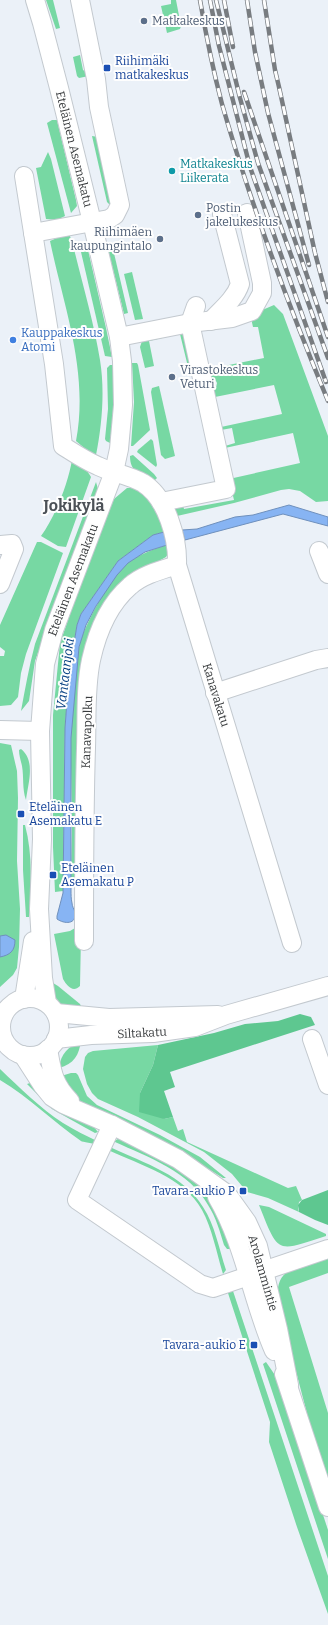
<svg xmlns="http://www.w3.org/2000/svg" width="328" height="1625" font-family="Bitter,serif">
<rect width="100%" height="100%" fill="#ebf1f8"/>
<g fill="#77d8a3">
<polygon points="46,0 53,0 60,28 56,29"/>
<polygon points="171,0 176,0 181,26 180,29 167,33 161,6 171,4"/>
<polygon points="80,55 83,70 89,74 89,76 79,78 77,76 73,57"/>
<polygon points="52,120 57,120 76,200 77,206 71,213 47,123"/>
<polygon points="92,136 98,137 111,200 110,205 107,202"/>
<polygon points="48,152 51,159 65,216 57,220 46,219 36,168 41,167"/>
<path d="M66 234 70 236 74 249C83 286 94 323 100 360 105 391 102 425 96 455L89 452 76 441C89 372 64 308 50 241Z"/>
<polygon points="108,249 113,249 128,313 124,314"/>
<polygon points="88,250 106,328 112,357 105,356 81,252"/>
<polygon points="132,272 143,319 135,320 124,274"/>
<polygon points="274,305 283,314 328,436 328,501 316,502 300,491 289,489 281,490 234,503 177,516 173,504 182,502 184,509 234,500 229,479 300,463 293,433 225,448 225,446 235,443 232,428 221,430 221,427 282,414 274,385 215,397 211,391 216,388 217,383 215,379 208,377 209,369 264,358 258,327 253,327 251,318 260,311"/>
<polygon points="180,332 185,334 197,370 189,371 180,334 149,341 154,366 145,368 140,347 142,341"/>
<polygon points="132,363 137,363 138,365 150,430 133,446 131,446 134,402"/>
<path d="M110 365H113C115 392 113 417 110 443L106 441 105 439 108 409 107 368Z"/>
<polygon points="159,386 175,456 165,459 161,455 151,392 152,388"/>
<polygon points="151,439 153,441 157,465 156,467 137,452 138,450"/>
<path d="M133 455 154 474 157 478 153 482C140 474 130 472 130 456Z"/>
<path d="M72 460C80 465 87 469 91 477L66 547 58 546 41 536C55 517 68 484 72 460Z"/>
<path d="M96 482 98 489 35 661 29 701 21 711C25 689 29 667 35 644Z"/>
<path d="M127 488C133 488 138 487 143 491 153 501 160 519 164 532L153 535 118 561 81 614 77 625 69 674 65 728 63 891 55 892 53 847V715L60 643 91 554 114 499Z"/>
<polygon points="37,542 41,542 63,553 26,654 21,673 18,697 11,705 0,706 0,656 4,656 5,651 0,647 0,625"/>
<path d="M167 545 169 552 166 557 157 562 101 613 79 889 74 884 71 887C71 864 72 841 72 817 71 761 68 704 79 648 83 626 111 576 129 562 140 554 154 549 167 545Z"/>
<polygon points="0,743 11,745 17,771 18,798 17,861 20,909 19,947 17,968 13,975 0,987"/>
<path d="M21 749C36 761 28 783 26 800 22 789 24 777 22 766 21 761 19 756 19 750Z"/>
<path d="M23 825H25C33 855 31 886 29 917H26L23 870Z"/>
<path d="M75 928 81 936 80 986C73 993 67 986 63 979L54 934 70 931Z"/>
<polygon points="53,983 58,986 80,1004 82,1008 62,1005 52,994"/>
<path d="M81 1041C79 1055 74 1064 59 1068 61 1053 68 1047 81 1041Z"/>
<polygon points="158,1045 153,1065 140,1093 164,1119 173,1117 178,1131 183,1129 187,1142 288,1188 296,1186 302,1200 299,1202 298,1209 299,1212 268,1198 247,1192 232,1174 204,1152 138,1117 98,1099 92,1093 87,1084 83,1069 85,1057 88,1053 93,1051"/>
<path d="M0 1069C20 1088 40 1108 63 1123 74 1130 87 1136 99 1142L98 1146C94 1143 82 1142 81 1141 53 1122 29 1097 0 1080Z"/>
<polygon points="71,1073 76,1073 78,1075 87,1096 97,1105 160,1135 200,1157 226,1178 223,1178 176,1149 86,1105 72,1095 61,1076"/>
<polygon points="33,1082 93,1126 98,1132 95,1133 84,1127 52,1109 27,1084"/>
<path d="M118 1139H122C155 1155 191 1171 212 1202 221 1216 227 1234 234 1249H227L224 1245C220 1232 216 1217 208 1205 190 1172 148 1157 115 1142L114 1141Z"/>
<path d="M112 1148C144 1163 184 1175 203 1207 215 1225 219 1249 226 1270L223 1274C217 1254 212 1228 202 1210 184 1177 140 1165 108 1150Z"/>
<path d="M259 1205 269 1207 326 1234V1236C276 1252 279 1255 259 1205Z"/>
<path d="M328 1258V1273L289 1287 328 1413V1484L314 1440 278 1303C277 1289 277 1278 290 1270Z"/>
<polygon points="227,1290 233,1291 328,1576 328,1614 297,1527 269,1442 270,1422"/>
<polygon points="266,1362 279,1381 328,1530 328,1559 263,1364"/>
</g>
<g fill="#5ec790">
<polygon points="300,1014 311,1017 315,1025 170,1072 175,1087 164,1091 173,1117 164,1119 139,1112 140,1093 153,1065 158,1045 214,1033 245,1024 278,1021"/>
<polygon points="328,1190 328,1225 315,1220 299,1212 298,1205 302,1200"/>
</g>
<g fill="#87b4f3" stroke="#6f90bc">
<polygon points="289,505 328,517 328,526 283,514 185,540 182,530 197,529 235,517 253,515"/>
<path d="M164 532 167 545 145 552 128 563 117 575 96 606 86 625 79 647 71 738V890C71 894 71 899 72 903 72 906 74 909 75 912 77 925 64 924 57 919V916L63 893 65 728 69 674 77 625 81 614 118 561 153 535Z"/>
<path d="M6 935 15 940C15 951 10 955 0 957V936Z"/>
</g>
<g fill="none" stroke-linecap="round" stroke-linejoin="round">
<defs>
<g id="minor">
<polyline points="35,0 42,23 59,88 92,222 119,337 122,361 123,405 119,449 114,472 54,630 45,664 40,731 42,839 39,909 43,978 47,1003"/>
<path d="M24 176 54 364 63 446C74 453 86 461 98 466 113 473 129 475 143 483 167 498 178 539 177 565L292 943"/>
<polyline points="33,233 109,219 115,215 120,205 99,107 96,79 80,0"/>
<path d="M211 321C221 310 235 299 240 284L222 214"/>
<polyline points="119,337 190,323 232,318 252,311 262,293 262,283 247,213"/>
<polyline points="161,502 226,489 190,323 196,306"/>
<polyline points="0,545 12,544 14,549 0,584"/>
<polyline points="319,551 328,574"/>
<polyline points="215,693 316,660 328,658"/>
<polyline points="0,730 40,731"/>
<path d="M84 941C84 877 84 812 86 748 87 719 85 688 91 660 97 633 109 604 130 586 142 575 161 570 177 565"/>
<circle cx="30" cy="1027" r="29"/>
<polyline points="24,999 33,941"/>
<polyline points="56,1013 109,1018 218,1015"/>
<polyline points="56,1039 91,1035 153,1033 195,1027 226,1015 328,986"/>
<polyline points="312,1039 328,1085"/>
<path d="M48 1049C52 1071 53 1084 70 1101"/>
<polyline points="23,1055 43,1086 52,1097 63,1104 112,1125 178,1159 227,1194 247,1222 258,1246 278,1329 289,1385"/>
<polyline points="112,1125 77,1200 200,1284 213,1288 328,1249"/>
<path d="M217 1197C245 1245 252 1301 274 1351"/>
<polyline points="284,1374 328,1507"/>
</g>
</defs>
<use href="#minor" stroke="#c3c9cf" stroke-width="20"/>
<use href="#minor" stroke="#fff" stroke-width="18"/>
<defs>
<g id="rail">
<path d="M200 0C206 35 213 70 222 104 251 205 288 304 328 401"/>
<polyline points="210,0 219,46 250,167 326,382"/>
<polyline points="216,0 240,98 258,163 328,358"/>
<polyline points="224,0 233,47"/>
<polyline points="247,0 255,52 268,113 309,265"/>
<polyline points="264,0 275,70 279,87 315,253 328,302"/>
<polyline points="244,92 328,337"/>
</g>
</defs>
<use href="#rail" stroke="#787c80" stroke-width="4.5"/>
<use href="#rail" stroke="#fefefe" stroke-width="3" stroke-dasharray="9" stroke-linecap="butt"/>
</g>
<g fill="#5c6f8a" stroke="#fefefe" stroke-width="1.5">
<circle cx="144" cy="21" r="4"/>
<circle cx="198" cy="215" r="4"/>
<circle cx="160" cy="239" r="4"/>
<circle cx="172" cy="377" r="4"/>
</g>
<g fill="#1a4fb4" stroke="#fefefe" stroke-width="1.5">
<rect x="103" y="64" width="8" height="8" rx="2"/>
<rect x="17" y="810" width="8" height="8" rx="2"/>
<rect x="49" y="871" width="8" height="8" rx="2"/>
<rect x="239" y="1187" width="8" height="8" rx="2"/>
<rect x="250" y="1341" width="8" height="8" rx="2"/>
</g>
<circle fill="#0f9aa8" stroke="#fefefe" stroke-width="1.5" cx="172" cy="171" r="4"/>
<circle fill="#3f7fe0" stroke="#fefefe" stroke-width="1.5" cx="13" cy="340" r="4"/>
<g text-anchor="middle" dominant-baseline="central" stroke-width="4" stroke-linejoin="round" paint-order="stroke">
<g font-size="12" fill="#4e5e75" stroke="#fefefe" text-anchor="start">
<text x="152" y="21">Matkakeskus</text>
<text x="206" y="208">Postin<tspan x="206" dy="14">jakelukeskus</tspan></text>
<text x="152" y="232" text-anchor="end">Riihimäen<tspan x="152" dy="14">kaupungintalo</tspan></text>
<text x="180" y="370">Virastokeskus<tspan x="180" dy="14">Veturi</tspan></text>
</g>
<g font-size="12" fill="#164399" stroke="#fefefe" text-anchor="start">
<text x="115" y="61">Riihimäki<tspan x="115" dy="14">matkakeskus</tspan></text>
<text x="29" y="807">Eteläinen<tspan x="29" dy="14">Asemakatu E</tspan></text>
<text x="61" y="868">Eteläinen<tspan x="61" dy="14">Asemakatu P</tspan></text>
<text x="235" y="1191" text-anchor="end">Tavara-aukio P</text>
<text x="246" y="1345" text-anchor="end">Tavara-aukio E</text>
</g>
<g font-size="12" fill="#383b3d" stroke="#fefefe">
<text transform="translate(74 149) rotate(76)">Eteläinen Asemakatu</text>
<text transform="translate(73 580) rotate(-69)">Eteläinen Asemakatu</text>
<text transform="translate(216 695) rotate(73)">Kanavakatu</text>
<text transform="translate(87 732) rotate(-88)">Kanavapolku</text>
<text transform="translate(142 1033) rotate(-3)">Siltakatu</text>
<text transform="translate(263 1273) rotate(74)">Arolammintie</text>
</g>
<g font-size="12" fill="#0d838f" stroke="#fefefe" text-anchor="start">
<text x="180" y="164">Matkakeskus<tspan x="180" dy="14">Liikerata</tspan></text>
</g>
<g font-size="12" fill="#366cbe" stroke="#fefefe" text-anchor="start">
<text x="21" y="333">Kauppakeskus<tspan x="21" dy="14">Atomi</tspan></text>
</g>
<g font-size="13" font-style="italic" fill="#043e81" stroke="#fefefe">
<text transform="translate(65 674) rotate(-83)">Vantaanjoki</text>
</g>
<g font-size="16" font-weight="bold" fill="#4c5157" stroke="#fefefe">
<text x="74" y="505">Jokikylä</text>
</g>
</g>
</svg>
